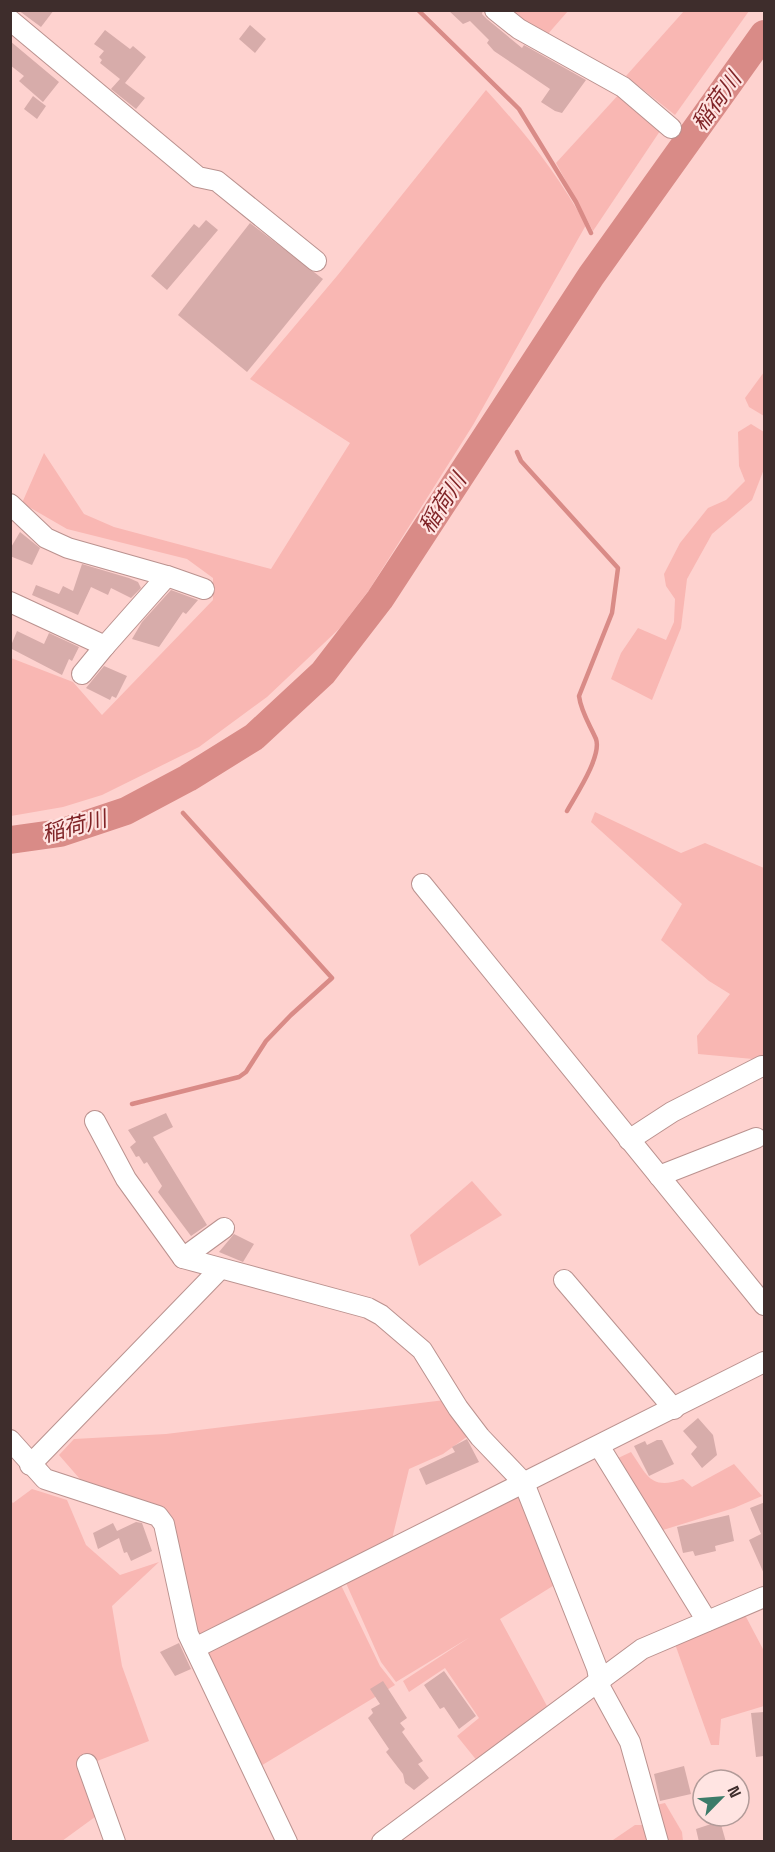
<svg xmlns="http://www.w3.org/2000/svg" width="775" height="1852" font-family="'Space Grotesk','Noto Sans JP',sans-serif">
<rect width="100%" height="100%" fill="#fed2cf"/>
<g fill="#f9b7b3">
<polygon points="510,11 568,11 547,35"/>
<polygon points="684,11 749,11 675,115 626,76"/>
<path d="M486 90C525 132 558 175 586 225L473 425 369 590 340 628 267 697 199 747 102 795 63 807 11 816V658L73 682 102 715 213 600V578L187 559 67 529 22 503 44 453 84 514 114 527 271 569 350 443 250 379 337 276Z"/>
<polygon points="621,92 662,128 593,231 556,163"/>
<polygon points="764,372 764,416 749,407 745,398"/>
<polygon points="751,424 764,432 764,469 752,500 712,534 687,579 681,628 652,700 611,679 621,653 638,628 666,640 674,622 675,599 666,586 664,574 680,543 708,508 726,500 745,481 739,466 738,432"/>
<polygon points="595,812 681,853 705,843 764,868 764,1060 698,1054 697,1036 730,994 709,981 661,940 682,904 591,822"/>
<polygon points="472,1181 502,1215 419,1266 410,1235"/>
<polygon points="445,1400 468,1436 443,1454 409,1469 393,1535 395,1542 201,1636 193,1632 170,1526 86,1486 59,1455 74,1439 166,1434"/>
<path d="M631 1452C648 1477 651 1490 683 1479L692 1487 734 1464 762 1496 734 1508 663 1530 616 1459Z"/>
<polygon points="32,1489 67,1500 86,1545 120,1575 159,1562 112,1606 122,1666 149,1741 79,1768 99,1814 62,1841 11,1841 10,1500 13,1503"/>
<polygon points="512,1495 521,1499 556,1584 500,1619 547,1706 478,1762 457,1736 479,1718 445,1668 409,1692 403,1681 470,1637 396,1682 381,1662 346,1583"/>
<polygon points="339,1581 380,1666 395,1685 259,1767 210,1664 208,1650"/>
<polygon points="745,1615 764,1651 764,1706 721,1719 719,1745 711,1745 675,1644"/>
<polygon points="665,1803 682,1832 683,1841 665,1841 656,1805"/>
<polygon points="635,1825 643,1825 649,1842 610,1842"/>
</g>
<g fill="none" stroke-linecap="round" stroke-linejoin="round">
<g stroke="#d98b87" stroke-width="4.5">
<polyline points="418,10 519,109 576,202 591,233"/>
<path d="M517 452 521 461 618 568 612 613 579 696C581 712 590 725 596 739 602 756 576 795 567 811"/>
<polyline points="132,1104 239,1077 246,1072 266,1041 291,1015 332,978 183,813"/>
</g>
<polyline stroke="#d98b87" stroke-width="28" points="10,840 60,833 126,811 188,778 254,737 323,673 380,599 591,276 764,34"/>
</g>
<g fill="#d7acaa">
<polygon points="18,10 54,10 41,27"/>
<polygon points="448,10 483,10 482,14 487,19 522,48 524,45 586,80 562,113 555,111 541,102 550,89 494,51 487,43 489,40 470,21 463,24"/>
<polygon points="250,25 266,39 255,53 239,39"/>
<polygon points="105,30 130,49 133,46 146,57 125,83 145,98 136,109 111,89 120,79 100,63 102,60 99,57 104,51 94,44"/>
<polygon points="10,41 59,82 43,102 19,81 24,76 10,65"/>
<polygon points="33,96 46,106 37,119 24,109"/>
<polygon points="206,220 218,230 167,290 151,276 194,224 199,228"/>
<polygon points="250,223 323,279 247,372 178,315"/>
<polygon points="20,532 40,548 32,565 10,556 10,549"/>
<polygon points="82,564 129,578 138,582 141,588 131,598 111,588 108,595 91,587 78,615 32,595 36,585 59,594 63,586 73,591"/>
<polygon points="171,590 198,600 186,614 183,612 159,647 132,639 142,622"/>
<polygon points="17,631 44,644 49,633 79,647 72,661 69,659 62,675 10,648"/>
<polygon points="104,666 127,676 116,698 112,696 110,700 86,688"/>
<polygon points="166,1113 173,1127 153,1137 207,1225 191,1236 158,1192 162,1186 147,1162 144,1164 139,1156 136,1157 130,1147 136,1142 128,1130"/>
<polygon points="234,1234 254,1244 243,1262 219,1252"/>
<polygon points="698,1418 713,1435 717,1455 702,1468 691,1454 697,1447 683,1431"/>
<polygon points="467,1439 479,1462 426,1485 419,1469 455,1452 452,1447"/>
<polygon points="657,1440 662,1440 674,1464 649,1476 634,1446 645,1441 647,1445"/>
<polygon points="765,1502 765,1576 749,1540 761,1534 750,1508"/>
<polygon points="729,1515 734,1541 715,1546 716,1551 695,1556 693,1551 683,1553 677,1527"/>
<polygon points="136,1522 142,1523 152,1551 131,1561 127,1552 124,1553 119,1538 98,1549 93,1533 113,1523 117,1531"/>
<polygon points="179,1643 191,1669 175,1676 160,1652"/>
<polygon points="444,1671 476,1716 459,1729 444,1707 440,1709 424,1685"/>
<polygon points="383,1681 407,1718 400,1723 405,1729 402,1732 423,1761 418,1764 429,1778 414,1790 405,1783 403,1774 386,1752 389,1749 368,1718 373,1713 371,1709 380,1704 370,1689"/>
<polygon points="765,1712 765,1756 756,1757 751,1713"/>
<polygon points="684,1766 691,1794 660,1801 654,1774"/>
<polygon points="720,1821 726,1842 699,1842 696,1829"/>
</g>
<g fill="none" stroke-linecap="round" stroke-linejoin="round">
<defs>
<g id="minor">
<polyline points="495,10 519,29 623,87 671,128"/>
<polyline points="10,20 198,177 217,181 316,261"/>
<polyline points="10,504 46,538 68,548 167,576 105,646 10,602"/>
<polyline points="167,576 204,589"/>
<polyline points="82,674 105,646"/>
<polyline points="422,884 764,1305"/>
<polyline points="95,1121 126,1179 183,1258 368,1308 381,1315 422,1350 458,1408 480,1437 524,1483 597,1668 601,1689 630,1742 658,1842"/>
<polyline points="629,1140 672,1112 762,1066"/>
<polyline points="659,1176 756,1138"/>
<polyline points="183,1258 224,1228"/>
<polyline points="564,1280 674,1409"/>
<polyline points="10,1440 45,1479 158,1516 164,1524 188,1634 287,1842"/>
<polyline points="599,1446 707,1621"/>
<polyline points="30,1465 219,1270"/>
<polyline points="195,1648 764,1362"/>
<polyline points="87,1764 115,1842"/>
<polyline points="382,1842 642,1649 764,1597"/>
</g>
</defs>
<use href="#minor" stroke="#ba928f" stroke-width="22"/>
<use href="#minor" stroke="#fff" stroke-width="20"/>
</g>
<g text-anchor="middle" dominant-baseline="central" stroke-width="4.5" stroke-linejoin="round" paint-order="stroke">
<g font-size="22" font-style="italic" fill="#802427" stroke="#ffe4e2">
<text transform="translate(716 101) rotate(-54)">稲荷川</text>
<text transform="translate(442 503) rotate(-57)">稲荷川</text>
<text transform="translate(74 826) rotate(-15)">稲荷川</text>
</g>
</g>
<rect width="775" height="1852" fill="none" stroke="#3e2d2c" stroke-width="24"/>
<g transform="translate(721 1798) rotate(65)"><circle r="28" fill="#ffe4e2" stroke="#b29b99" stroke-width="1.5"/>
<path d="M0-4.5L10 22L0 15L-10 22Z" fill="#3c7b69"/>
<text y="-9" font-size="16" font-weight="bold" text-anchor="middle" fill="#3e2d2c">N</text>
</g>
</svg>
